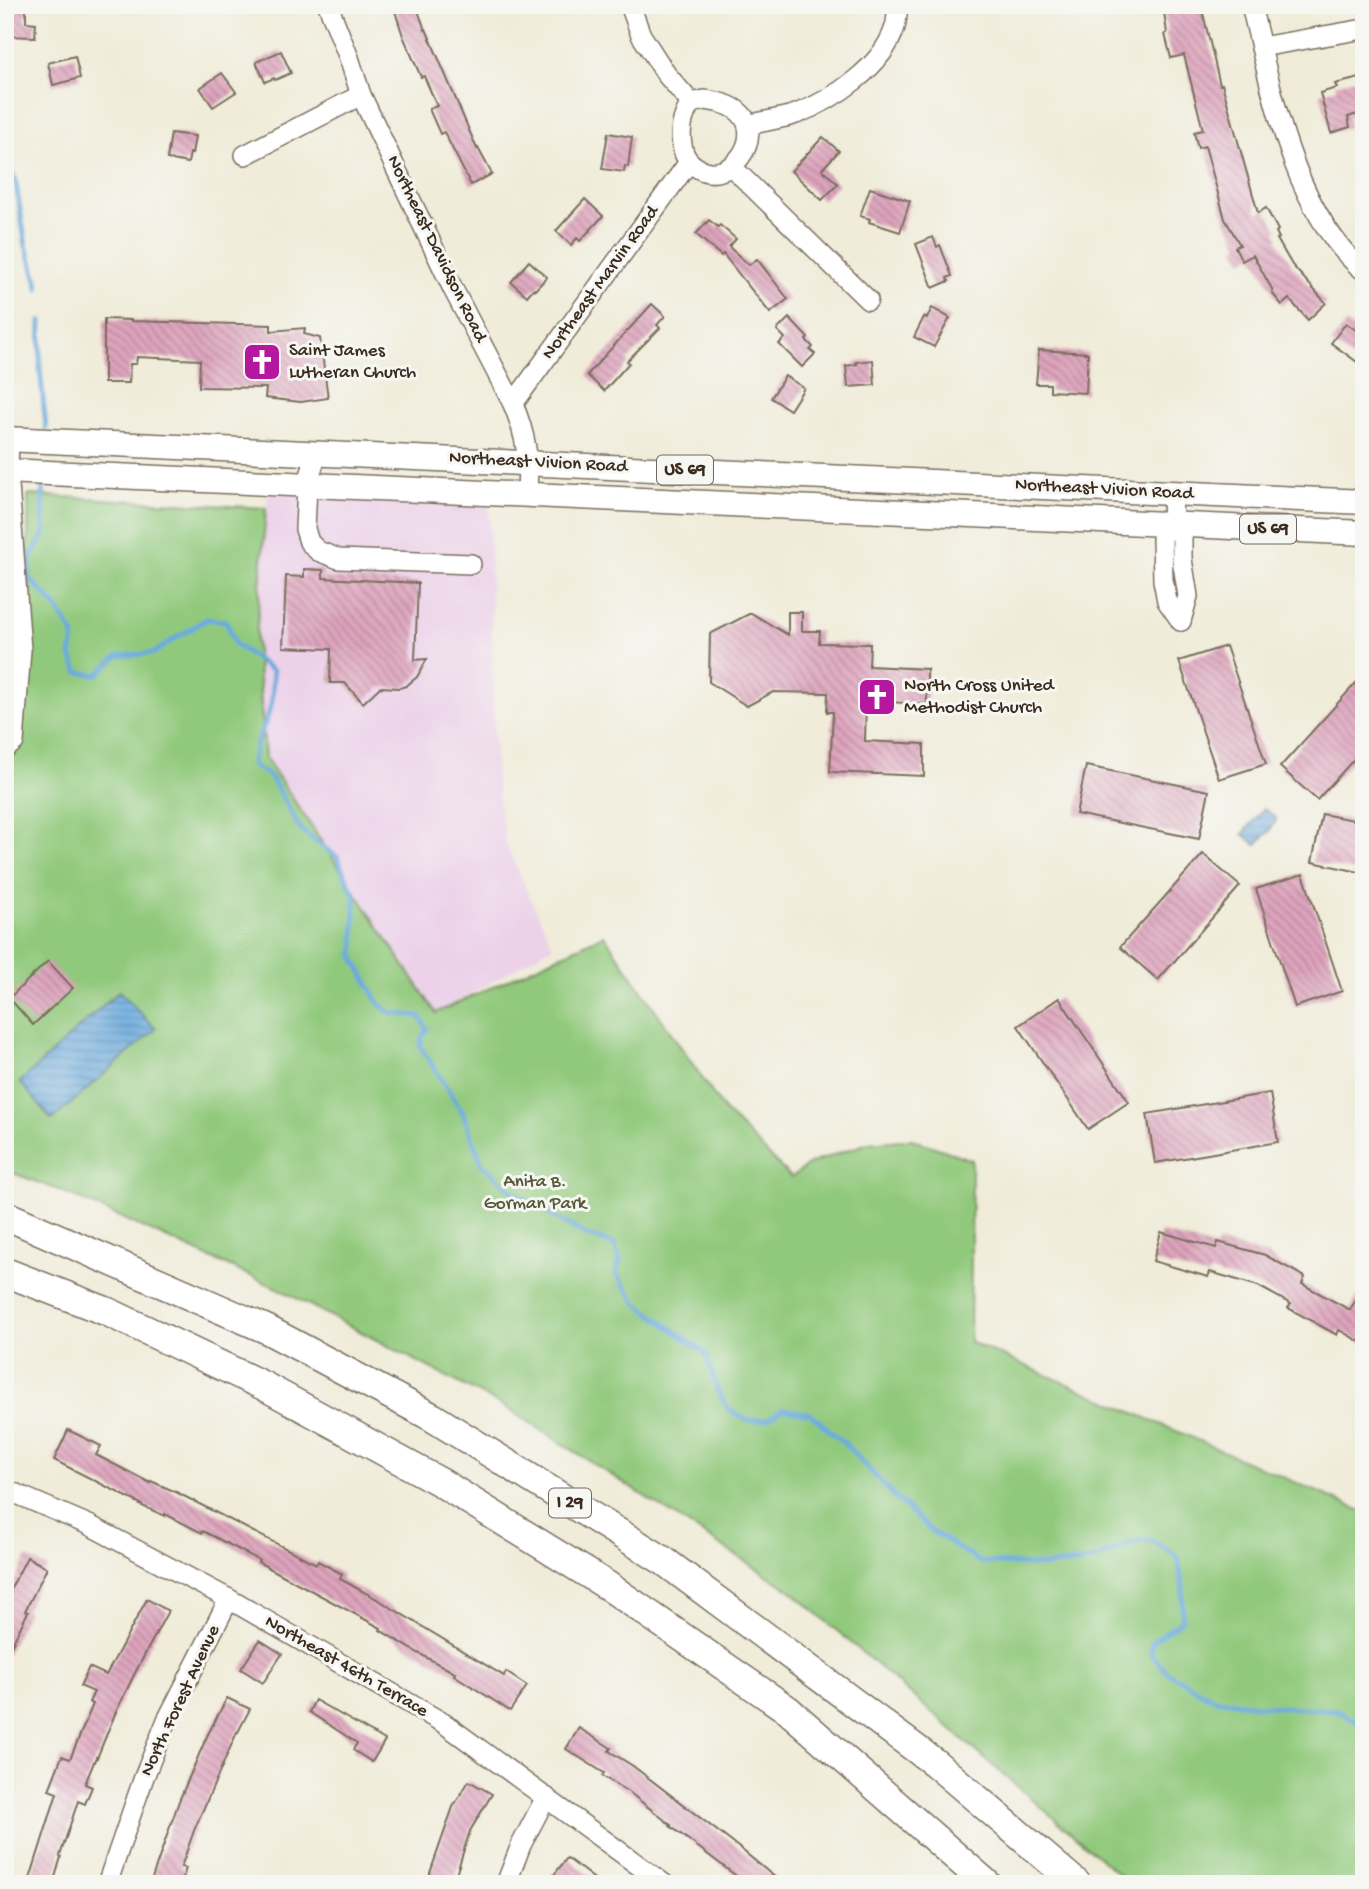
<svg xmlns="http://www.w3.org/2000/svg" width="1369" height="1889" font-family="'Gochi Hand',sans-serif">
<defs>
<pattern id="water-rules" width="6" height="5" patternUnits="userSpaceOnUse" patternTransform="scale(1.75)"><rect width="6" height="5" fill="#6aaadd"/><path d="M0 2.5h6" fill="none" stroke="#588bb3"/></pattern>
<pattern id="building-back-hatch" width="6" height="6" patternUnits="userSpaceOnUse" patternTransform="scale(1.75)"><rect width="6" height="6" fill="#dea4bd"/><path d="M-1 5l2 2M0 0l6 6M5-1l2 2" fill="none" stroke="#b58699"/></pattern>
</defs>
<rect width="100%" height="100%" fill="#f6f6f2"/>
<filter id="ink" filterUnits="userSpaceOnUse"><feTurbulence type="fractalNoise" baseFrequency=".0143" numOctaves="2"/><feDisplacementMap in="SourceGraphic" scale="14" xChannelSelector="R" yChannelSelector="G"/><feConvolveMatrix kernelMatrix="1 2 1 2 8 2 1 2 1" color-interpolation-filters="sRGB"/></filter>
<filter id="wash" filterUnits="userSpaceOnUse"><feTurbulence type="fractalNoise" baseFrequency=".00686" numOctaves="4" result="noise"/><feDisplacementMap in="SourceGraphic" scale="28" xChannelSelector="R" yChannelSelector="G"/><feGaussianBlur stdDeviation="1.57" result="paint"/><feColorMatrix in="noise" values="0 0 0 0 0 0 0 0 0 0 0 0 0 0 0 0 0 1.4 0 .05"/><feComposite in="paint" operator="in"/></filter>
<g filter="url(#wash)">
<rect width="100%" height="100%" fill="#f0ecd9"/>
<polygon fill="#ecd1e9" points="268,492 489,503 495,770 505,843 553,946 436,1014 265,757 256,640"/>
<polygon fill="#91c97c" stroke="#667a4d" stroke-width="2" points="28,495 266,508 256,640 265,757 436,1013 604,935 724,1110 791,1178 811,1163 868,1143 912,1139 972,1160 970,1342 1364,1512 1364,1884 1130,1884 790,1590 507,1408 277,1288 64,1192 5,1170 5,749 28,597"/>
<g fill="url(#water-rules)" stroke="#526a7e" stroke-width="2">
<polygon points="1264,808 1277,819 1269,832 1256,845 1243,834"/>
<polygon points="119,991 156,1029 52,1120 20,1082"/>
</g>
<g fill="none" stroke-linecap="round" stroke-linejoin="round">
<g stroke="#6aaadd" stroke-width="5">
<polyline points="5,164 15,178 26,246 37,280 38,289"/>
<polyline points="41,321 40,368 46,428"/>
<path d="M43 485 44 535 30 557 29 578 56 606 74 635 71 656 78 672 97 675 118 656 154 653 174 639 207 619 226 621 235 644 273 671C272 682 274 694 271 705 266 726 253 744 252 765L271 777 301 830 337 857 355 897 354 958 380 1005 391 1013 420 1016 427 1029 422 1037 420 1046 462 1111 482 1164 517 1195 586 1235 614 1244 620 1260 616 1274 637 1303 706 1354 717 1390 729 1410 749 1421 768 1419 783 1409 811 1414 844 1443 892 1494 930 1530 980 1562 1045 1566 1090 1561 1138 1541 1151 1540 1178 1557 1183 1589 1182 1620 1152 1642 1151 1654 1167 1672 1214 1699 1263 1706 1335 1710 1364 1725"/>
</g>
</g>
<g id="blocks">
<g fill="url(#building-back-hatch)">
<polygon points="11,5 26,5 26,22 36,23 35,37 5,36 5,8 11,9"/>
<polygon points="393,5 416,5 425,30 426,29 477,149 478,148 492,174 471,185 444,132 440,134 429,109 437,106 424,76 421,77 403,36"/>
<polygon points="1163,5 1201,5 1220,85 1222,84 1258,213 1266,208 1278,230 1276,232 1279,238 1277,239 1292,265 1326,303 1308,320 1289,299 1282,305 1272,293 1273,291 1253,255 1242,261 1235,247 1240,245 1225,219 1205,146 1198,148 1194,132 1203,130 1184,55 1171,58 1165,34 1167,33"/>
<polygon points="281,51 291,73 275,80 274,78 265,82 256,62"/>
<polygon points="75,56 80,78 53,85 48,63"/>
<polygon points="222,73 236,92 213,107 200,88"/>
<polygon points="1364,77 1364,112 1348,117 1350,127 1331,133 1320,93 1337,88 1335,84"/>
<polygon points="171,133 195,136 192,154 190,153 188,163 167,159"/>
<polygon points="608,133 632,137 628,167 625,166 624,172 602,169"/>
<polygon points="823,137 839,151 822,169 838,184 822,200 791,171"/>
<polygon points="870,188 910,201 900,232 869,222 870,219 860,216"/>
<polygon points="585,199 603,216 580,241 577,238 571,245 556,231"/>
<polygon points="709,220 718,227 720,225 736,239 729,247 749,265 757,259 788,299 770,313 723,254 721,256 696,234"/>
<polygon points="933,237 937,247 940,245 952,276 947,278 949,281 933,288 916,244"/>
<polygon points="529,261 547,277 535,290 533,289 527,296 511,282"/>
<polygon points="652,304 665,316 657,325 660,328 627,361 629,363 604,391 587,375"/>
<polygon points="932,308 950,318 934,347 914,337 924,317 927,318"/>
<polygon points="789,318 808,338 806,340 813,347 810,350 815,354 802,367 779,344 785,338 777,330"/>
<polygon points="104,319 131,320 131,321 271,325 271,331 305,328 304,334 320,338 328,398 301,402 265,398 266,388 199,387 200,360 137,357 136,364 130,364 129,383 104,383"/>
<polygon points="1346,323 1364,336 1364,367 1331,343"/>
<polygon points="1039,350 1088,353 1086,393 1050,391 1050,384 1036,384"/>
<polygon points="873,360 875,385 848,387 846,366 857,364 856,362"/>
<polygon points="785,376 804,388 790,410 771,398"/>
<polygon points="304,569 323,570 323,578 418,583 415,660 427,659 417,677 406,686 399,688 380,687 363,703 345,683 330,683 331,649 283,647 286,576 304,577"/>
<polygon points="788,612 802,612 802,631 820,631 819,643 870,644 869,666 927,669 927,704 866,701 865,741 924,744 924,776 830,772 833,712 827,712 828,693 773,692 747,706 709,682 710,634 751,613 788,635"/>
<polygon points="1226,646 1266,764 1219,779 1179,661"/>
<polygon points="1364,674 1364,748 1317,800 1280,767"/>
<polygon points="1086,766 1209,791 1199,839 1076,814"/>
<polygon points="1322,814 1364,822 1364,873 1312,862"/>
<polygon points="1203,854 1240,886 1158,980 1120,947"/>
<polygon points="1303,874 1342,991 1295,1007 1256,889"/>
<polygon points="48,961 73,988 33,1025 9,998"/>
<polygon points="1059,998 1129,1102 1088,1129 1018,1026"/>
<polygon points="1270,1093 1278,1142 1155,1163 1147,1114"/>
<polygon points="1161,1232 1216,1248 1218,1242 1265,1255 1305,1277 1302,1284 1350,1310 1364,1286 1364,1344 1339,1330 1337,1335 1288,1308 1291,1304 1258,1286 1210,1272 1208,1277 1153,1261"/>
<polygon points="68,1430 101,1446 96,1455 150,1483 151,1481 176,1492 316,1564 318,1561 342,1574 340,1579 377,1599 504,1676 506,1672 527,1686 510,1711 454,1675 455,1673 418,1653 380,1630 381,1628 258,1562 259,1560 203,1531 202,1533 165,1514 165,1516 140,1505 141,1504 54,1460"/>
<polygon points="27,1557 47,1568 25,1611 28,1612 5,1658 5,1604 11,1593 9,1592"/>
<polygon points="147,1599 168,1611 135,1673 115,1714 97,1758 96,1757 85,1784 92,1787 85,1804 78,1801 60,1856 61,1857 53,1884 37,1884 29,1882 57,1793 49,1790 62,1756 70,1759 93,1704 89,1702 94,1692 80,1686 89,1667 106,1675"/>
<polygon points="260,1640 282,1654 263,1683 241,1669"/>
<polygon points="227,1698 250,1709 238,1732 237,1732 195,1828 181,1867 186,1868 181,1884 150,1884 179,1801 207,1736"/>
<polygon points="315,1700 385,1740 372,1762 353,1750 357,1743 309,1712"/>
<polygon points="579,1728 611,1748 609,1751 633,1766 742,1850 783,1884 747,1884 670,1826 671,1825 630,1793 602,1776 604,1773 566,1749"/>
<polygon points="469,1781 492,1794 470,1831 453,1884 430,1884 430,1873 453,1807"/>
<polygon points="567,1858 601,1884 563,1884 553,1876"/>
</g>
</g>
</g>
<g filter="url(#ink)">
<use href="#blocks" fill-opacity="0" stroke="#7a6e5f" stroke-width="2"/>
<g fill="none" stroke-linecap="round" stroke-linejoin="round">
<defs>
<g id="minor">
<path d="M328 5 349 58 361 95 453 289 513 404C527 438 529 458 527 495"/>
<polyline points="630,5 641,35 666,74 691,103"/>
<path d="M1251 5C1272 91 1293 212 1364 271"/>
<polyline points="1261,47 1364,29"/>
<path d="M705 100C717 102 731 104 740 113 766 137 729 189 696 167 690 163 685 158 683 150 679 133 681 118 691 103Z"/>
<path d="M748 125C764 121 781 119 796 114 833 100 883 67 895 27 897 20 897 12 898 5"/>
<polyline points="245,155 361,95"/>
<polyline points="732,167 868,300"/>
<polyline points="513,404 689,162"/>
<polyline points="317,453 307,485 305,529 309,542 318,551 339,559 471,564"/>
<polyline points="1173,493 1172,525 1164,533 1162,538 1163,580 1167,601 1181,621"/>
<polyline points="1172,525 1182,537 1182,559 1188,596 1181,621"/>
<polyline points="5,749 14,742 21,650 8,471 9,439"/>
<polyline points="5,1489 89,1525 229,1599 445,1724 664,1884"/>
<polyline points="107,1884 144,1777 167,1720 229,1599"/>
<polyline points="506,1884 521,1845 546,1797"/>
</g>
<g id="major">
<polyline points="5,439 1364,502"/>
<polyline points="5,471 1364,533"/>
</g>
<g id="highway">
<polyline points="5,1215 266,1329 432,1417 664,1561 935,1763 1077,1884"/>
<polyline points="5,1272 108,1312 264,1386 440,1482 608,1586 788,1710 987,1884"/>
</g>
</defs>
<use href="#minor" stroke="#7a6e5f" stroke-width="22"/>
<use href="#major" stroke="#7a6e5f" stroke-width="27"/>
<use href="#highway" stroke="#7a6e5f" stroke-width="31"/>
<use href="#minor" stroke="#fff" stroke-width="19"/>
<use href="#major" stroke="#fff" stroke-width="24"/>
<use href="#highway" stroke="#fff" stroke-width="28"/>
</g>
</g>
<defs>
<symbol id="church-square" viewBox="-11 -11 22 22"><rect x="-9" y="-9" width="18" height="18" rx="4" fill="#b5179e" stroke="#f6f6f2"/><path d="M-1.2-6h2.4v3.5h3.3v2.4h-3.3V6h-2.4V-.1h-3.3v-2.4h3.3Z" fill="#fff"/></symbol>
</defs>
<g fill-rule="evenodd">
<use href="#church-square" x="240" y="340" width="44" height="44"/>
<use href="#church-square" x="855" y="675" width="44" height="44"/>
</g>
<g text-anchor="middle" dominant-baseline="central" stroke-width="6" stroke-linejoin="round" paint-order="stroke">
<g fill="#f6f6f2" stroke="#73675e" stroke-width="2">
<rect x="657" y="455.5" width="56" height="29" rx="5"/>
<rect x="1240" y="514.5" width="56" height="29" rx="5"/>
<rect x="549" y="1488.5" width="42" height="29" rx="5"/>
</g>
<g font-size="18" font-weight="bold" fill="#3b2a1e">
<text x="685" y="470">US 69</text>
<text x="1268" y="529">US 69</text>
<text x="570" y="1503">I 29</text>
</g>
<g font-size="19" fill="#3b2a1e" stroke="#f6f6f2">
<text transform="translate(436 249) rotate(64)">Northeast Davidson Road</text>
<text transform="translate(601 283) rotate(-54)">Northeast Marvin Road</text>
<text transform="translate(538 463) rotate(3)">Northeast Vivion Road</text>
<text transform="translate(1104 490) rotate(3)">Northeast Vivion Road</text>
<text transform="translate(346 1667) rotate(30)">Northeast 46th Terrace</text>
<text transform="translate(181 1701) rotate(-65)">North Forest Avenue</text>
</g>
<g font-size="19" fill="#3b2a1e" stroke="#f6f6f2" text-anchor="start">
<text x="289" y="351">Saint James<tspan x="289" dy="22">Lutheran Church</tspan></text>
<text x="904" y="686">North Cross United<tspan x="904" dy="22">Methodist Church</tspan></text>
</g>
<g font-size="19" fill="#555a3a" stroke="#f6f6f2">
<text x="535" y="1182">Anita B.<tspan x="535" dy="22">Gorman Park</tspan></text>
</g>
</g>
<rect width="1369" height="1889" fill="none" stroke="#f6f6f2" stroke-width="28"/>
</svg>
